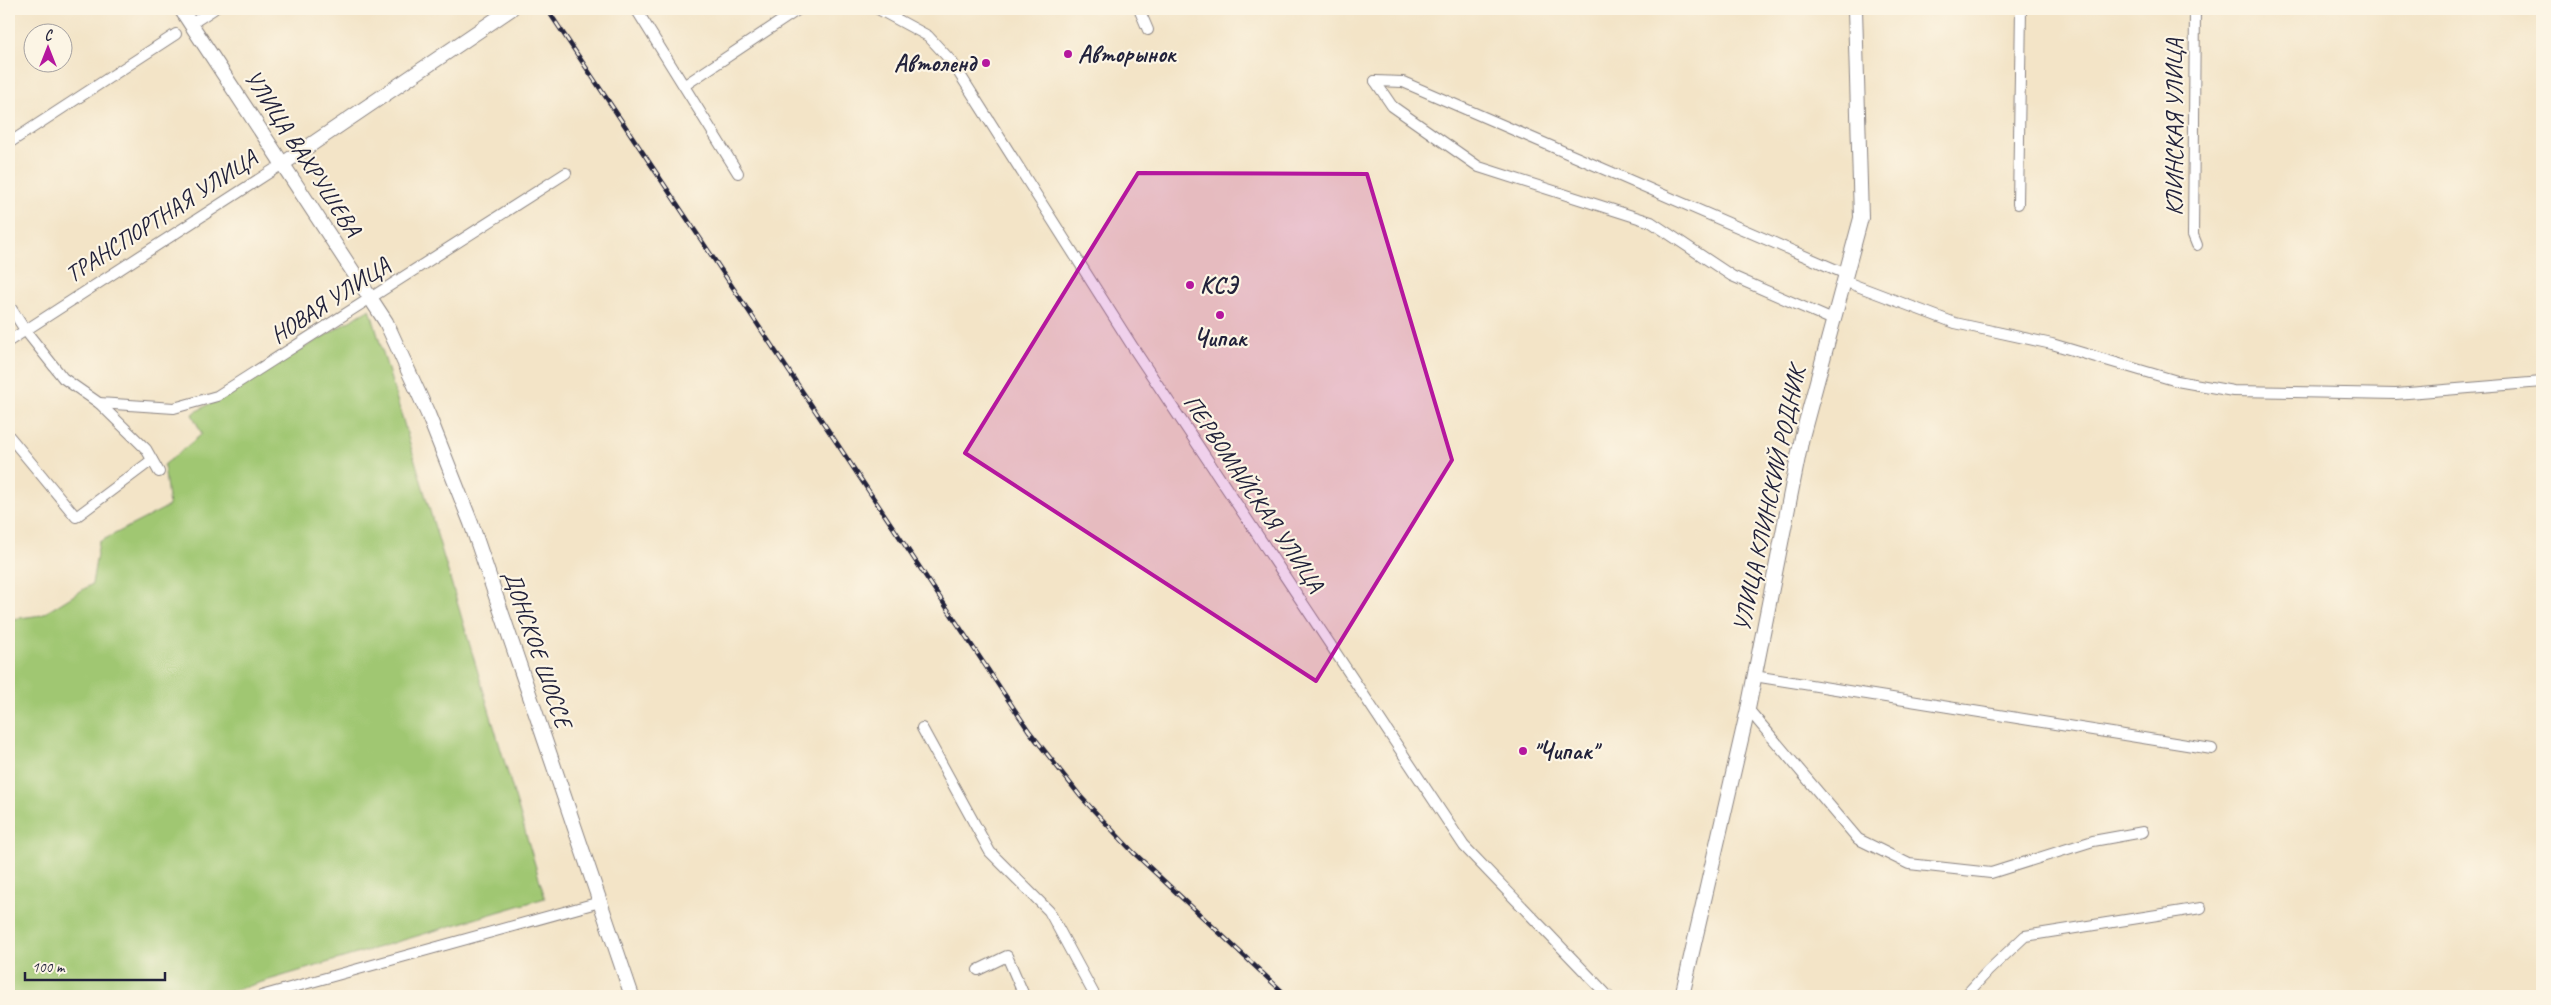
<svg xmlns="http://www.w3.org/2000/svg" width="2551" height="1005" font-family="Caveat,sans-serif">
<rect width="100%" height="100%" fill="#fcf5e5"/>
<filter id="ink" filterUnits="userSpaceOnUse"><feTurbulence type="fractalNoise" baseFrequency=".02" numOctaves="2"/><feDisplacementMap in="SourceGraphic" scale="10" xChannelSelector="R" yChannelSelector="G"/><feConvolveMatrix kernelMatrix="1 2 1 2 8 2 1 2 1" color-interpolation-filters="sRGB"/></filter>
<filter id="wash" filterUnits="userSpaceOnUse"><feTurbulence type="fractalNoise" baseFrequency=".0096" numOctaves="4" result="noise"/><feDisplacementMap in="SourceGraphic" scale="20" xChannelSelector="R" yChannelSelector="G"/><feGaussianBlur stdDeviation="1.12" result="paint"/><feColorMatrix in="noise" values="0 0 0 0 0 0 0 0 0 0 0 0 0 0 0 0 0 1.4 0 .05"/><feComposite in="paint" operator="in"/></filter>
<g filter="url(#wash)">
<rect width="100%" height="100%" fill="#f3e4c7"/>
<polygon fill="#a0c772" stroke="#617456" points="370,309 545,898 215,996 9,996 9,615 12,619 42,615 92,584 99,542 169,506 164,465 202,434 192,414"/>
</g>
<g filter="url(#ink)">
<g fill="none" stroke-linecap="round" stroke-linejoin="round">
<defs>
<g id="street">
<polyline points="636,9 738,173"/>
<polyline points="878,9 928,36 952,62 1136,352 1464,846 1608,996"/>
<polyline points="1139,9 1148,30"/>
<polyline points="2195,9 2193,235 2197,245"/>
<polyline points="191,24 214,9"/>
<polyline points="1375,81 1392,106 1479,167 1651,222 1732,276 1833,320"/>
<polyline points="1375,81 1403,82 1846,274"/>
<polyline points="685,85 799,9"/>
<polyline points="9,143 176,34"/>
<polyline points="2018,204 2021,9"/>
<polyline points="1844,281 1955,323 2052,344 2177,381 2233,391 2396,394 2542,382"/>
<polyline points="9,305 25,330 63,378 99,403 146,449 159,472"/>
<polyline points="9,341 284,163"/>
<polyline points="99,403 174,408 217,396 566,173"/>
<polyline points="9,436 76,517 152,460"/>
<polyline points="1754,676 2212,749"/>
<polyline points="1748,709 1858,839 1909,864 1991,873 2093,841 2143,832"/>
<polyline points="922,728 990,852 1049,911 1095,996"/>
<polyline points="978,970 1007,956 1023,993 1020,996"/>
<polyline points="261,996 600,902"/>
<polyline points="1965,996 1988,971 2025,936 2201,908"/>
</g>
<g id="secondary">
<polyline points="181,9 386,322 428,414 471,523 632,996"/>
<polyline points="284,163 511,9"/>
<polyline points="1682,996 1748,709 1802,437 1861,218 1855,9"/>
</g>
</defs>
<use href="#street" stroke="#8a8381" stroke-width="12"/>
<use href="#secondary" stroke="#8a8381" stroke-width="16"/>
<use href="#street" stroke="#fff" stroke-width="10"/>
<use href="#secondary" stroke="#fff" stroke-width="14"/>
<defs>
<polyline id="rail" points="547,9 1029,731 1081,797 1133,852 1287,996"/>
</defs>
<use href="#rail" stroke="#22223b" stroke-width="4.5"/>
<use href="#rail" stroke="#fcf5e5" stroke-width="2.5" stroke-dasharray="8" stroke-linecap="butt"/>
</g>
</g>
<path fill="#b5179e" fill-opacity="0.2" stroke="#b5179e" stroke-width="4" stroke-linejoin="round" d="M1138 173 1367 174 1452 460 1316 681 965 453Z"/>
<g fill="#b5179e" stroke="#fcf5e5" stroke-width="2">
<circle cx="1068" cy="54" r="5"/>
<circle cx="986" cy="63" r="5"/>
<circle cx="1190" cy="285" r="5"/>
<circle cx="1220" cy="315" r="5"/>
<circle cx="1523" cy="751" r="5"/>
</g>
<g text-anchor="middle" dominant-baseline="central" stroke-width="4.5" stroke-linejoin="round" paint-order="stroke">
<g font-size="24" font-weight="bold" fill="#22223b" stroke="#fcf5e5" text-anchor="start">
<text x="1078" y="54">Авторынок</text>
<text x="976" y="63" text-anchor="end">Автоленд</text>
<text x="1200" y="285">КСЭ</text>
<text x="1220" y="338" text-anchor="middle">Чипак</text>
<text x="1533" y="751">"Чипак"</text>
</g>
<g font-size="24" fill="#22223b" stroke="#fcf5e5">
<text transform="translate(2174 127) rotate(-90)">КЛИНСКАЯ УЛИЦА</text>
<text transform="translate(303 153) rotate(57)">УЛИЦА ВАХРУШЕВА</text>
<text transform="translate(161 216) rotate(-33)">ТРАНСПОРТНАЯ УЛИЦА</text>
<text transform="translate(330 300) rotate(-33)">НОВАЯ УЛИЦА</text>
<text transform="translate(1254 493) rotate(56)">ПЕРВОМАЙСКАЯ УЛИЦА</text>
<text transform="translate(1769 499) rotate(-78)">УЛИЦА КЛИНСКИЙ РОДНИК</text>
<text transform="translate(538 649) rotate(71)">ДОНСКОЕ ШОССЕ</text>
</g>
</g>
<rect width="2551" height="1005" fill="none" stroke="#fcf5e5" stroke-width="30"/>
<g transform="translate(48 48)"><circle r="24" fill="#fcf5e5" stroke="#a5a1a1"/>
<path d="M0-4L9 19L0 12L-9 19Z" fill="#b5179e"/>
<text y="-8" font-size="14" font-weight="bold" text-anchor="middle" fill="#22223b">С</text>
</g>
<path d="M25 972v8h140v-8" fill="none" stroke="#22223b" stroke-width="2.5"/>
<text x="32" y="972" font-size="15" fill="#22223b" stroke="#fcf5e5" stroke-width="4" paint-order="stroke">100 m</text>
</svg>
